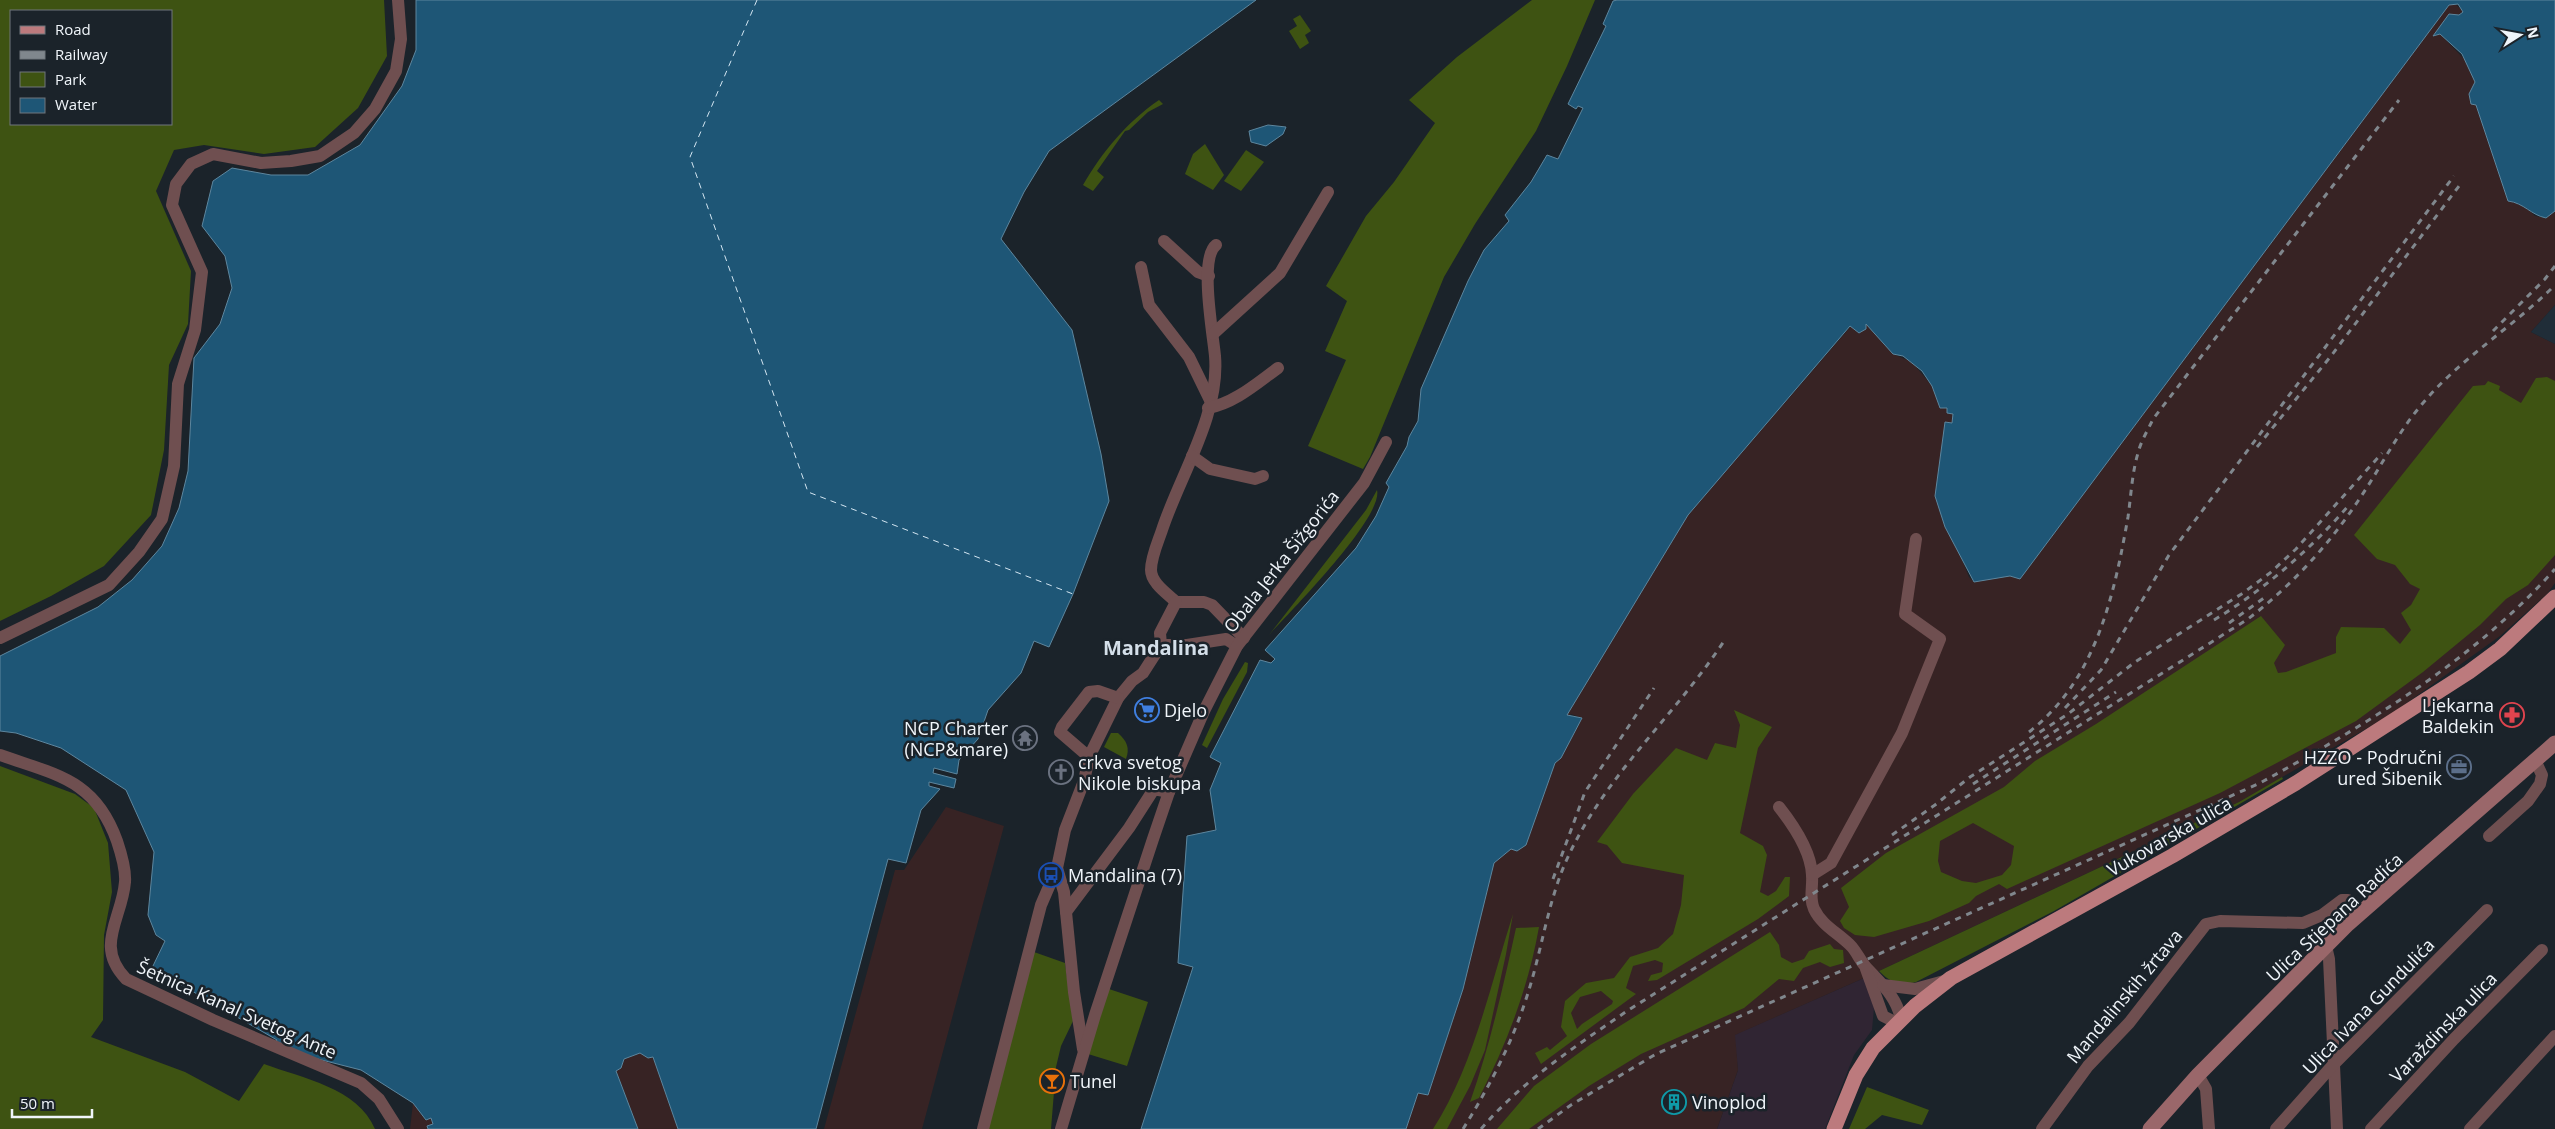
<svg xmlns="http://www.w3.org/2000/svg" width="2555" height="1129" font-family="'Open Sans',sans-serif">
<rect width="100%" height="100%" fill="#1b232a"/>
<polygon fill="#302533" points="1864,978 1874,1008 1872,1030 1854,1055 1825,1129 1717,1129 1738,1070 1734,1035"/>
<g fill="#372324">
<polygon points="2454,3 2463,11 2434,36 2440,34 2467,62 2475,82 2473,91 2476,104 2508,201 2522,203 2535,216 2546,218 2555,211 2555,305 2531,332 2555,344 2555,583 2547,594 2500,636 2390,715 2239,802 1864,978 1735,1035 1738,1070 1717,1129 1406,1129 1418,1092 1428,1095 1463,989 1494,863 1511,849 1526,845 1555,763 1561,758 1582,718 1571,714 1569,717 1566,715 1688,515 1851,326 1859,333 1866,324 1893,354 1912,362 1932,386 1940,408 1947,408 1953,414 1952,423 1946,422 1945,527 1958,550 1969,577 1974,582 2010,576 2020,579 2449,5"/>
<polygon points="946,807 1004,826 922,1129 824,1129 895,870 904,870"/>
<polygon points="640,1053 648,1058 653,1057 678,1129 638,1129 616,1070 621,1068 624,1059"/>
<polygon points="413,1103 425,1120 431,1118 433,1124 427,1126 428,1129 410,1129"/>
</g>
<polygon fill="#202d38" points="2555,305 2555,344 2531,332"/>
<g fill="#3e5312" fill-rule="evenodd">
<path d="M0 0H384L387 56 358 108 315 147 264 154 204 145 174 150 156 191 191 271 188 324 169 365 164 450 151 515 104 566 51 596 0 621ZM11 11H171V124H11Z"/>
<polygon points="1532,0 1595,0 1567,66 1536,131 1475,224 1444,277 1370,457 1363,469 1308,446 1346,360 1325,351 1347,301 1326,286 1366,216 1394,182 1435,123 1409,100 1457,57"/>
<polygon points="1300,15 1311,31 1305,35 1309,43 1300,49 1289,31 1297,26 1293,19"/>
<path d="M1159 100 1163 104 1148 112 1129 130 1125 131 1097 171 1104 177 1093 191 1083 185C1103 151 1126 123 1159 100Z"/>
<polygon points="1205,144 1224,175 1213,190 1185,174 1193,154"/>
<polygon points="1246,150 1264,162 1241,191 1224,181"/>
<path d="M2547 377 2555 381V555L2528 585 2506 599 2480 625 2423 672 2356 721 2220 793 2007 889 1999 884 1976 896 1969 903 1929 921 1874 937 1855 935 1844 928 1840 921 1849 907 1841 888 1886 853 2004 787 2035 761 2096 724 2261 616 2285 645 2274 663 2278 673 2286 672 2336 653V637L2341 627 2384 628 2400 644 2411 630 2401 613 2411 605 2420 589 2410 584 2395 565 2377 559 2354 535 2473 386 2485 385 2488 381 2500 386 2499 390 2521 403 2536 378ZM1973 823 2014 846 2011 865 2002 875 1976 883 1962 881 1941 872 1938 861 1940 841Z"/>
<path d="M1377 490C1384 517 1289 613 1269 635L1366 510Z"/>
<polygon points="1245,662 1248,663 1247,672 1207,748 1202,745 1223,699"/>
<path d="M1734 710 1772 727 1758 748 1740 833 1763 846 1767 855 1760 892 1768 896 1776 891 1785 877H1790L1789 896 1758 919 1657 980 1648 981 1651 975 1662 972 1663 963 1655 960 1633 966 1626 988 1636 994 1541 1064 1535 1053 1547 1047 1550 1050 1567 1036 1561 1027 1565 1001 1586 983 1614 978 1630 957 1658 948 1673 934 1681 905 1684 875 1622 863 1607 845 1597 842 1633 794 1676 748 1707 760 1715 743 1736 748 1740 725ZM1601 991 1613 1001 1612 1004 1582 1024 1577 1029 1571 1013 1580 997Z"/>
<path d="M1111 733H1118C1127 741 1130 748 1126 759L1104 747Z"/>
<path d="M0 766 75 794 94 808 108 843 112 892 104 935 103 1020 91 1037 185 1072 239 1101 264 1064C302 1078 358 1088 375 1129H0Z"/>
<path d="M2282 777 2283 779 2054 911 1916 982C1899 986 1891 983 1879 971L2239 802Z"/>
<path d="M1513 914 1506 954 1485 1050 1470 1086 1447 1129H1433C1474 1065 1490 986 1513 914Z"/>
<path d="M1539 927C1528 989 1507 1043 1479 1098L1470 1102C1490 1045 1503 987 1516 928Z"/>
<polygon points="1770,932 1779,945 1781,957 1792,963 1804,959 1809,951 1830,944 1834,949 1843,950 1844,963 1830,967 1820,962 1803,968 1794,981 1779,979 1744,1008 1641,1054 1589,1086 1529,1129 1497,1129 1534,1086 1591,1044"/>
<polygon points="1034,952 1065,963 1073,1021 1061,1046 1056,1067 1051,1129 986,1129"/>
<polygon points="1109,989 1148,1002 1127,1066 1088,1054"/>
<polygon points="1867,1087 1929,1110 1922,1125 1882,1115 1865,1129 1849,1129"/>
</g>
<g fill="#1e5676" stroke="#5d869e">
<polygon points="416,0 1256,0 1049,151 1024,192 1001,239 1072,330 1101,454 1109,501 1073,594 1049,647 1034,641 1021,673 988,710 978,739 959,760 957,774 934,768 933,773 956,779 954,788 929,782 929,786 940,789 921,810 906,863 888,859 816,1129 678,1129 653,1057 648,1058 640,1053 624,1059 621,1068 616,1071 638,1129 428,1129 427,1126 433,1124 431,1118 426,1120 413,1103 361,1070 306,1056 275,1043 277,1040 152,968 165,941 156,935 148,915 154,852 126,790 61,748 16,733 0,731 0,656 98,607 132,580 162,546 179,508 188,471 194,358 220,324 232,288 225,256 202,226 213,181 232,168 271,175 308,175 360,145 402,86 416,50"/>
<path d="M1617 0H2555V211L2546 218C2531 215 2524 203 2508 201L2476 105 2471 104 2469 94 2475 82 2462 54 2440 34 2433 36 2449 14 2459 15 2463 12 2458 4 2449 5 2020 579 2010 576 1974 582 1945 527 1935 496 1945 422 1952 423 1953 414 1947 413V408H1940L1932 386 1922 371 1903 356 1893 354 1866 324V329L1859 333 1850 326 1688 515 1567 715 1582 718 1561 758 1555 763 1526 845 1517 851 1511 849 1494 863 1463 989 1428 1095 1418 1093 1406 1129H1141L1193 967 1178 963 1187 836 1216 830 1210 790 1221 763 1210 757 1260 660 1271 663 1275 659 1265 650 1356 548 1376 516 1389 487 1386 483 1407 446 1409 437 1418 421 1421 389 1468 281 1484 250 1509 221 1505 215 1531 182 1547 155 1558 159 1583 108 1578 106 1576 109 1568 104 1606 26 1603 24 1613 1Z"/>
<polygon points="1268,125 1286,127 1283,134 1266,146 1251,142 1249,131"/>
</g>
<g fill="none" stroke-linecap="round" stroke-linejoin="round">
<polyline stroke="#d4e6f2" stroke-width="1" stroke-dasharray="6 5" stroke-linecap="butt" points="757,0 690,157 808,492 1073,594"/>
<g stroke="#6f4f50" stroke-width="12">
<polyline points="1164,241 1198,272 1209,276"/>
<path d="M1216 245C1199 258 1213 334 1215 356 1220 415 1180 475 1162 530 1158 542 1151 557 1151 570 1151 583 1168 594 1176 602H1204L1212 605 1244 638"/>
<polyline points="1141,267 1149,305 1189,357 1210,400"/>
<polyline points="1213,334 1280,273 1328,192"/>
<path d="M1208 408C1235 403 1257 383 1278 368"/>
<polyline points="1192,456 1210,469 1255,479 1263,476"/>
<polyline points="0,638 109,585 139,552 162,519 174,466 178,384 195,330 202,272 172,205 176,184 191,164 213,154 261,163 291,161 320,156 354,133 375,109 396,71 401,39 398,0"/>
<polyline points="1161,645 1187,645 1226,639 1237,646"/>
<path d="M0 755C56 775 95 779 117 841 121 853 126 870 125 882 122 919 94 946 126 979L213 1020 361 1083 379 1099 398 1129"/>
<polyline points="1089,757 1118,698 1132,681 1143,673 1161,645 1160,633 1176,602"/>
<path d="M1779 807C1794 826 1811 851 1812 875 1813 887 1809 898 1814 909 1822 926 1840 934 1852 947 1857 953 1860 960 1865 966 1880 983 1896 995 1901 1019"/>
<polyline points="2489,836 2528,801 2540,784 2542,775 2535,760"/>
<polyline points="1812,875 1831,863 1902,733 1940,639 1905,614 1916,539"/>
<polyline points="1066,912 1129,828 1154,789 1169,792"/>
<polyline points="2326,946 2329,959 2337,1129"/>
<polyline points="1866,969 1883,1016 1897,1023"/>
<polyline points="1883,985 1915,989 1944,981"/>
<polyline points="1083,1049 1074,992 1064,892 1057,868 1065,830 1084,781 1089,757 1060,732 1062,727 1089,692 1098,691 1118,698"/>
<polyline points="2198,1075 2206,1089 2209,1129"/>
<polyline points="983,1129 1041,905 1057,868"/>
<polyline points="1061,1129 1095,1015 1153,839 1169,792 1204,711 1237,646 1364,483 1386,442"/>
<polyline points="2042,1129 2088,1066 2129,1023 2206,924 2220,921 2303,923 2322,915 2342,900 2348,900 2361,912"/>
<polyline points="2276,1129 2332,1066 2487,910"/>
<polyline points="2371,1129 2454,1039 2542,950"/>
<polyline points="2470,1129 2555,1036"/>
</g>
<polyline stroke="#9a676a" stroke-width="15" points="2150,1129 2198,1075 2348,924 2555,743"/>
<polyline stroke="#bc7a7d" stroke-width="15" points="1834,1129 1856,1075 1873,1048 1915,1006 1951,978 2172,856 2296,783 2469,672 2500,649 2555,597"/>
<g stroke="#80878d" stroke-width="3" stroke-dasharray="6 6" stroke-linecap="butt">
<polyline points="2493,331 2545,279 2555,266"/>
<polyline points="2257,447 2331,356 2462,182"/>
<path d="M2214 620C2265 589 2310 550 2350 504"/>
<polyline points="2229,623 2264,598"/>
<polyline points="2065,708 2101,670 2169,555 2454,176"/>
<path d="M2029 732C2096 680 2114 596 2128 517 2131 496 2132 473 2138 453 2141 441 2148 430 2153 419L2399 100"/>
<polyline points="1973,784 2116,692"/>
<polyline points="1892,835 1935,805 1970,777 2068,714 2135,662 2243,593 2270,573 2296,549 2382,453"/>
<polyline points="1553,879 1585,792 1654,688"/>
<path d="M1463 1129C1490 1086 1513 1041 1528 993 1542 949 1548 901 1567 859 1605 775 1674 717 1724 641"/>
<path d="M1481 1129C1522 1081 1576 1046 1627 1011L2248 619C2291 586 2328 546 2358 501 2380 469 2397 433 2423 403 2461 358 2513 327 2555 285"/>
<path d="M1538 1129 1571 1105 1656 1054 2260 783C2366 725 2474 660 2555 569"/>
</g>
</g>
<defs>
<symbol id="supermarket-ring" viewBox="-11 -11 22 22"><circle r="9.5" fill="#1b232a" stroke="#3f7fe0" stroke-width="1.5"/><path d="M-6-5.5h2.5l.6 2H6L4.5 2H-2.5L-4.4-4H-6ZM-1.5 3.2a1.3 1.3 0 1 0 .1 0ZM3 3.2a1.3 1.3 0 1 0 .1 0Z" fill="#3f7fe0"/></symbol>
<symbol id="pharmacy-ring" viewBox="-11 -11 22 22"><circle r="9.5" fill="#1b232a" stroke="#e0444e" stroke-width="1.5"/><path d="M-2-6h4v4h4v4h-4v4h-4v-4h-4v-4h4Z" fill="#e0444e"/></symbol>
<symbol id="temple-ring" viewBox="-11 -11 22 22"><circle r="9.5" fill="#1b232a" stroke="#6b7280" stroke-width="1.5"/><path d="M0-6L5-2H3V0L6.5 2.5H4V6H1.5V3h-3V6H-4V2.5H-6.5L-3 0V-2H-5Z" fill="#6b7280"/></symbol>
<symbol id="office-ring" viewBox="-11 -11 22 22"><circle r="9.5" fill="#1b232a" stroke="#5c6f8a" stroke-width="1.5"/><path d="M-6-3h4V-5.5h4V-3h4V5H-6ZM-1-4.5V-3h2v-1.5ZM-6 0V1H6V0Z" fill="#5c6f8a"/></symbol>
<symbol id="church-ring" viewBox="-11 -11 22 22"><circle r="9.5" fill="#1b232a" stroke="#6b7280" stroke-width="1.5"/><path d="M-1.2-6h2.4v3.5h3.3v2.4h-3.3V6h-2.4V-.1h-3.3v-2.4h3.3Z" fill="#6b7280"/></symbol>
<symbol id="bus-ring" viewBox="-11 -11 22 22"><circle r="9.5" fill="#1b232a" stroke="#1a4fb4" stroke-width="1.5"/><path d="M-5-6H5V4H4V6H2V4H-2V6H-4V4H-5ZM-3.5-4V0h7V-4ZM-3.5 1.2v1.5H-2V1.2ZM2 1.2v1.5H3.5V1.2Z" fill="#1a4fb4"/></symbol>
<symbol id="bar-ring" viewBox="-11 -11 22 22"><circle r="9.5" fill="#1b232a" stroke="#e8710a" stroke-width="1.5"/><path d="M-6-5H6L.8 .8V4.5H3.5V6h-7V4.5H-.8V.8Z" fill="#e8710a"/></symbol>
<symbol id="building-ring" viewBox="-11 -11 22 22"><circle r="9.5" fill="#1b232a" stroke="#0f9aa8" stroke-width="1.5"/><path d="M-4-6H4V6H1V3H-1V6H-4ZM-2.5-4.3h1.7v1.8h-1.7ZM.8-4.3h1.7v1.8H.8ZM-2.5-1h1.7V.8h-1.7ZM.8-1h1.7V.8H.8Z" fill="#0f9aa8"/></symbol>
</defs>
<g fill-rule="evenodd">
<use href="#supermarket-ring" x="1133" y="696" width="28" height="28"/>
<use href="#pharmacy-ring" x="2498" y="701" width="28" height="28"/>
<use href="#temple-ring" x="1011" y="724" width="28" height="28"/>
<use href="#office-ring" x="2445" y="753" width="28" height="28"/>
<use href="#church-ring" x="1047" y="758" width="28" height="28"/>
<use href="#bus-ring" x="1037" y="861" width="28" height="28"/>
<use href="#bar-ring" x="1038" y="1067" width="28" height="28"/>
<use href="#building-ring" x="1660" y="1088" width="28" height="28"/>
</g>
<g text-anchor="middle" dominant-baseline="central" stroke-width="5" stroke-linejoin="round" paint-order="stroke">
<g font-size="18" fill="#f0f5fa" stroke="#1b232a">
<text transform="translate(1281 561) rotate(-52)">Obala Jerka Šižgorića</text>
<text transform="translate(2169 836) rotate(-30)">Vukovarska ulica</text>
<text transform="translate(2334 917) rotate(-43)">Ulica Stjepana Radića</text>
<text transform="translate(2124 996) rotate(-50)">Mandalinskih žrtava</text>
<text transform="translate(2368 1006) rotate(-46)">Ulica Ivana Gundulića</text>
<text transform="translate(237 1009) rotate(24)">Šetnica Kanal Svetog Ante</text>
<text transform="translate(2443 1027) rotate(-46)">Varaždinska ulica</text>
</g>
<g font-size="18" fill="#f0f5fa" stroke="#1b232a" text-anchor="start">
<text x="2494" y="705" text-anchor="end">Ljekarna<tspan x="2494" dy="21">Baldekin</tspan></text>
<text x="1164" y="710">Djelo</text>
<text x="1008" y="728" text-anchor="end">NCP Charter<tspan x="1008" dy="21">(NCP&amp;mare)</tspan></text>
<text x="2442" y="757" text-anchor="end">HZZO - Područni<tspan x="2442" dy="21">ured Šibenik</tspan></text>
<text x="1078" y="762">crkva svetog<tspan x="1078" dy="21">Nikole biskupa</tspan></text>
<text x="1068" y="875">Mandalina (7)</text>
<text x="1070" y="1081">Tunel</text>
<text x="1692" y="1102">Vinoplod</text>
</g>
<g font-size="20" font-weight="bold" fill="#d4dfe9" stroke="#1b232a">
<text x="1156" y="647">Mandalina</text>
</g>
</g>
<rect x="10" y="10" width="162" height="115" fill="#1b232a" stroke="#70777d"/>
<rect x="20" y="26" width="25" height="8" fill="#bc7a7d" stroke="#70777d"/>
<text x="55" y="35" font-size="15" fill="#f0f5fa">Road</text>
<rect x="20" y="51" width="25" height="8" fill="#80878d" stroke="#70777d"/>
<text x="55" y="60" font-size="15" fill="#f0f5fa">Railway</text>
<rect x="20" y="72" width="25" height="15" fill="#3e5312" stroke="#70777d"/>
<text x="55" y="85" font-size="15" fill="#f0f5fa">Park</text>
<rect x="20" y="98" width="25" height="15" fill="#1e5676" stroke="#70777d"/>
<text x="55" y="110" font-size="15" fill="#f0f5fa">Water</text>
<g transform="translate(2520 35) rotate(79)" stroke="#1b232a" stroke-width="4" paint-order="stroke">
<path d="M0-4L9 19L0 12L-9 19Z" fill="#f0f5fa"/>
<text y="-8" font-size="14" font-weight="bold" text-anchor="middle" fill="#f0f5fa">N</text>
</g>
<path d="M12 1109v8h80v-8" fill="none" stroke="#f0f5fa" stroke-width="2.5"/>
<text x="20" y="1109" font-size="15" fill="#f0f5fa" stroke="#1b232a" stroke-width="4" paint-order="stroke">50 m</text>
</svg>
